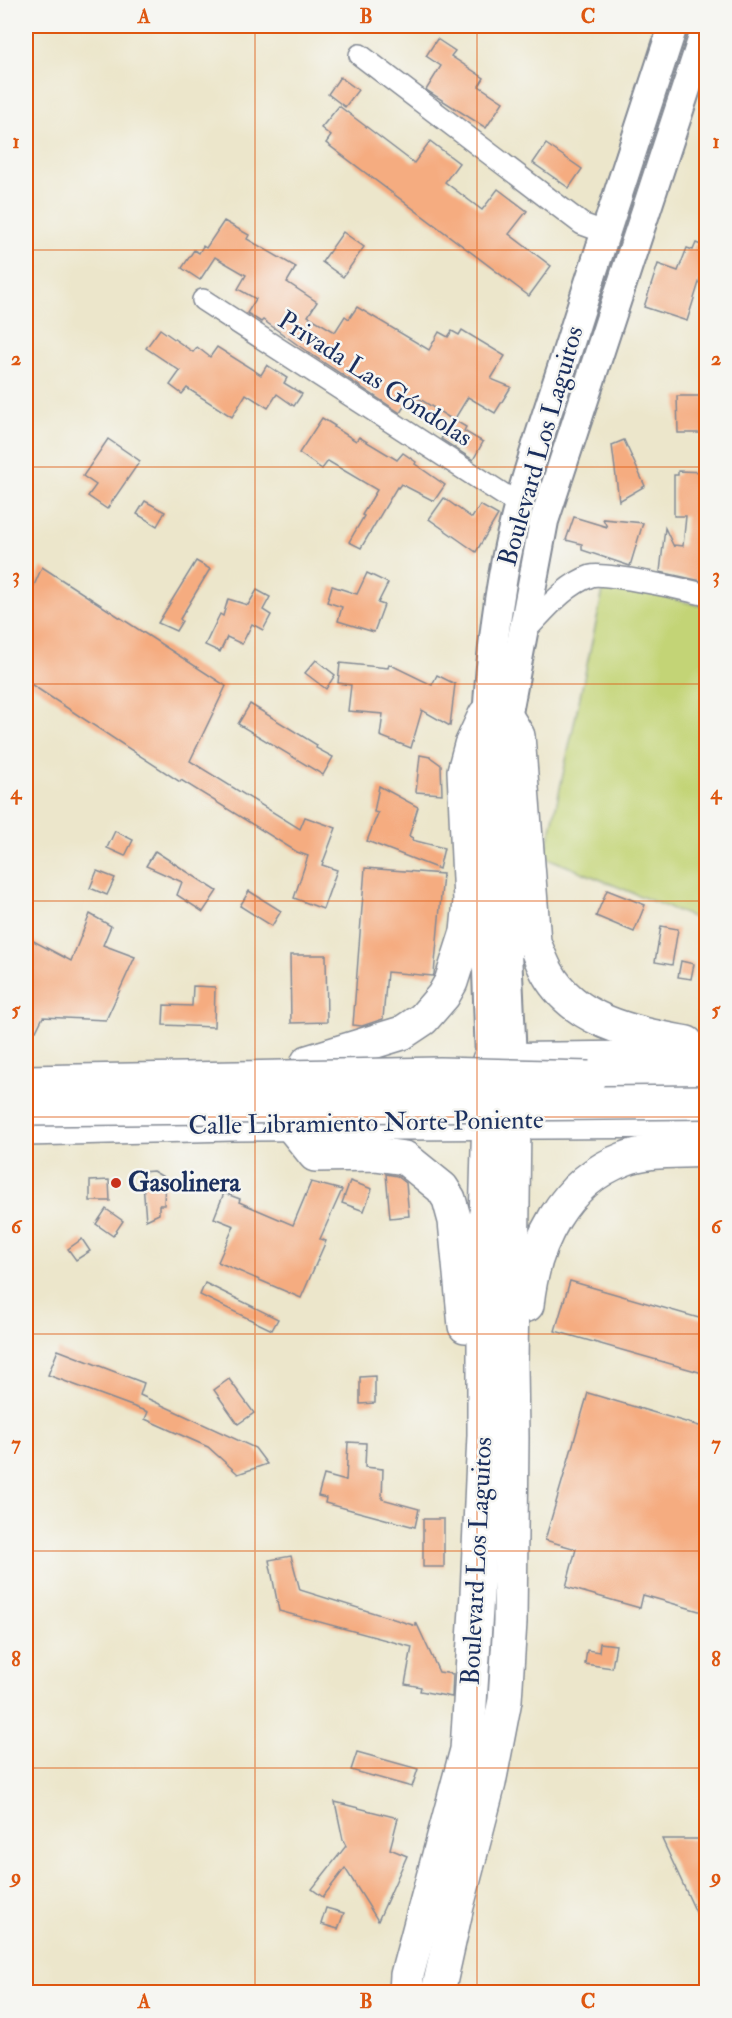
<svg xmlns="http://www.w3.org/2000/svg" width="732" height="2018" font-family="'IM FELL Double Pica',serif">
<rect width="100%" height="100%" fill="#f6f6f2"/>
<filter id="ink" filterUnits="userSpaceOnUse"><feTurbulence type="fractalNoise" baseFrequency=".0167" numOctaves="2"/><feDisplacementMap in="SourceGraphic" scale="12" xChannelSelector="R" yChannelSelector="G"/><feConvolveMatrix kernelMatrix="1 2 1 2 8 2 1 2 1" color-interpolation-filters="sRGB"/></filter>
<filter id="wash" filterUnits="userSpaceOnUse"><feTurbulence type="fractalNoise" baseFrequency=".008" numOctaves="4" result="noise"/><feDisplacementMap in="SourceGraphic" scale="24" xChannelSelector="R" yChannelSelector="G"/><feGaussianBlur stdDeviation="1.35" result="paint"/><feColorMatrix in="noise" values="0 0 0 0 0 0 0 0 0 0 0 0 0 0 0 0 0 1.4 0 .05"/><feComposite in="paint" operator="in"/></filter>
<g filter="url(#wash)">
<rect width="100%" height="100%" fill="#ece6cb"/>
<polygon fill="#c3d476" stroke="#6f826a" stroke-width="1.5" points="605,582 706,607 706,923 545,857"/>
<g id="blocks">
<g fill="#f5ac80">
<polygon points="437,39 455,51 451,56 484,78 479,86 503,102 486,128 426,90 441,66 426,56"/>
<polygon points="340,77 358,90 345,107 328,94"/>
<polygon points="339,106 414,163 430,141 459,163 445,182 482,210 498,189 527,211 509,234 551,266 529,296 326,143 331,136 321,128"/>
<polygon points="546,144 582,169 569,188 533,163"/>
<polygon points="224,221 249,235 247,239 296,267 287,282 317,302 308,316 335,332 345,316 349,319 357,307 429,350 439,332 448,337 452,331 459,335 462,330 505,356 491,379 511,387 495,413 468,397 454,420 466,427 464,431 483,442 473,460 441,439 453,420 412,394 400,413 309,353 263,320 261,322 247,313 256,299 238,289 246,275 215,257 200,280 182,268 194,250 199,253 203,246 206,248"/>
<polygon points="343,232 364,247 343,277 322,262"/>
<polygon points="696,243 706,247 706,260 687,321 644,307 658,264 678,271 687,248 693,250"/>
<polygon points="160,329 193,352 197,347 210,357 217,347 261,375 267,365 287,378 284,383 302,394 294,406 277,394 268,408 246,394 232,417 187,388 182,394 170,385 180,371 146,348"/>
<polygon points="677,396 706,396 706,433 678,433"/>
<polygon points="322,418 335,426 334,427 356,441 359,437 397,460 403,453 416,462 415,464 445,485 434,501 401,484 398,488 397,487 361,548 349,542 364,516 362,515 377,490 328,461 322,469 299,453"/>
<polygon points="108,439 140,461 107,509 88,496 96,485 83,476"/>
<polygon points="624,440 645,486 619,501 612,445"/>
<polygon points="678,471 706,472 706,582 660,572 665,528 674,547 674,545 683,546 686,516 674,516 674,475 678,475"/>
<polygon points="444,498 472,518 480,505 498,515 476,552 429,519"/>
<polygon points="145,501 165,512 157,526 137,514"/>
<polygon points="574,517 607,527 603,519 643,523 630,566 582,550 582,544 566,540"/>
<polygon points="196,561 210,569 180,619 182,621 176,631 158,623"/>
<polygon points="42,567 226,686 190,761 300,829 305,817 336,828 322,865 337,870 323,909 294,898 308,856 297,852 181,780 180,782 26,681 26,604"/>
<polygon points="367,573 388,583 378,603 384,605 374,632 338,621 342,607 327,602 332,586 357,594"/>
<polygon points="257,590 270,597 263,610 271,615 263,630 252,624 242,644 227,637 220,652 205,645 220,614 223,616 228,599 248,605"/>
<polygon points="316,660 335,675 326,689 305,673"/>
<polygon points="340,663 388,668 389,664 432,685 437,675 455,684 450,726 422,710 411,748 380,736 383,714 348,711 351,685 338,683"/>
<polygon points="250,704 317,745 316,748 333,757 323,775 238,724"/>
<polygon points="420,755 430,757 441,765 442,794 416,792"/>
<polygon points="379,786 418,807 409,836 413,838 412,840 444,848 439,869 367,841 378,813 374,812"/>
<polygon points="115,831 133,840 125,856 107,848"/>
<polygon points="155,851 217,891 203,912 177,895 182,882 146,866"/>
<polygon points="365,868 443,874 434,974 433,976 387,972 383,1019 362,1026 353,1025"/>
<polygon points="97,871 115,878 107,895 90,888"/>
<polygon points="607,890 645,905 634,932 596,916"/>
<polygon points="249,891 281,911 272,926 240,906"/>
<polygon points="90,914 111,926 103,945 135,957 106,1020 43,1017 36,1031 26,1028 26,937 71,961"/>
<polygon points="661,926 678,929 672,965 655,962"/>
<polygon points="290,955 326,955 327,1022 291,1023"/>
<polygon points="681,961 694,964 691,979 678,977"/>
<polygon points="193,986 215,987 214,1027 163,1025 164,1005 192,1006"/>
<polygon points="153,1171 165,1178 164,1205 159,1205 159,1214 146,1220 142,1172"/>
<polygon points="386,1174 397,1176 406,1183 409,1216 390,1218"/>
<polygon points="109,1180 110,1201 90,1201 90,1181"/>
<polygon points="350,1181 372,1189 364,1211 342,1203"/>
<polygon points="311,1182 342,1190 320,1239 326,1241 301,1298 218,1262 234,1226 214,1218 224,1193 240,1199 239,1202 293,1225"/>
<polygon points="106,1209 123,1221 113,1236 96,1224"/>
<polygon points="82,1239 90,1251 76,1260 68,1249"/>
<polygon points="570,1281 706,1320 706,1374 555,1331"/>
<polygon points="205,1283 278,1319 272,1330 200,1295"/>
<polygon points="58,1350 144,1383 140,1395 255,1448 267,1464 238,1474 208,1447 145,1419 148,1412 48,1375"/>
<polygon points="375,1376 375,1403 360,1404 360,1377"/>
<polygon points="229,1379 254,1413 238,1424 214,1390"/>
<polygon points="588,1393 706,1428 706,1613 643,1595 640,1608 566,1587 576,1549 545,1540"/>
<polygon points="348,1442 366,1443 365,1467 383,1469 382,1499 419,1509 415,1527 325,1503 326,1498 318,1496 324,1475 346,1481"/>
<rect x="423" y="1519" width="21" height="48"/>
<polygon points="291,1556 300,1590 416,1626 416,1622 439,1672 453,1674 452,1697 420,1691 421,1687 405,1684 412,1647 279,1611 269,1560"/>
<polygon points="600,1643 616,1645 612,1668 585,1664 587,1650 599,1652"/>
<polygon points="357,1752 418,1769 412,1787 351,1770"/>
<polygon points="335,1802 398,1818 390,1849 407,1856 378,1921 345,1868 323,1897 312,1889 346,1846 343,1840"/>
<polygon points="662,1839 706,1839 706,1934"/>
<polygon points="326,1908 344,1913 338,1929 321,1924"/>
</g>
</g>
</g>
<g filter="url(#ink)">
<use href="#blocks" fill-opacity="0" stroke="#848a94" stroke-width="1.5"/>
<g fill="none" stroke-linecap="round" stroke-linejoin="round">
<defs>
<g id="minor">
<polyline points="360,55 582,224 604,232"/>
<polyline points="203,300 518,504"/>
<path d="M523 633C543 613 564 585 591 576 604 572 689 590 706 595"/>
</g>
<g id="secondary">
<polyline points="512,1059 505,911 507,718 523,633 544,521 706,28"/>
<path d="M490 1060C485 898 475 736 503 576 516 500 543 428 566 355 601 245 637 135 673 26"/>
</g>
<g id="primary">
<path d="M507 718 518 736 534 942C538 952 542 963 547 972 575 1023 635 1033 687 1043"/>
<polyline points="489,1060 706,1057"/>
<polyline points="308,1062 402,1033 423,1019 443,996 451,982 467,932 470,901 464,771 471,745 485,715"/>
<polyline points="290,1124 315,1155 375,1154 405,1158 442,1188 449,1199 455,1221 465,1326"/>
<polyline points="26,1129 233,1124 706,1121"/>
<path d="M527 1305C533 1244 563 1182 624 1159 649 1149 680 1152 706 1150"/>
<polyline points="406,1992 407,1975 467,1750 477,1594 484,1435 484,1297 490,1076"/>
<polyline points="438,1992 457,1906 489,1783 505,1700 510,1622 512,1438 511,1364 514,1121 512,1059"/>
</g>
<polyline id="trunk" points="589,1078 706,1076"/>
</defs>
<use href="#minor" stroke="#848a94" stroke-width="24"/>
<use href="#secondary" stroke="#848a94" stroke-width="32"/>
<use href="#primary" stroke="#848a94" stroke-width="36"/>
<use href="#trunk" stroke="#848a94" stroke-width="36"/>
<use href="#minor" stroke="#fff" stroke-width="21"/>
<use href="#secondary" stroke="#fff" stroke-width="28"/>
<use href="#primary" stroke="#fff" stroke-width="33"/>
<use href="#trunk" stroke="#fff" stroke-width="33"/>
<defs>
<g id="trunk-bridge">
<polyline points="26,1082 440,1074 589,1078"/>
<polyline points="26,1109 706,1102"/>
</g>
</defs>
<use href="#trunk-bridge" stroke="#848a94" stroke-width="36" stroke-linecap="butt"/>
<use href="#trunk-bridge" stroke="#fff" stroke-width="33"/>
</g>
</g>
<path fill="none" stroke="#de5710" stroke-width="1.5" stroke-opacity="0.55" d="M255 26V1992M477 26V1992M26 250H706M26 467H706M26 684H706M26 901H706M26 1117H706M26 1334H706M26 1551H706M26 1768H706"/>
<circle fill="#c8321e" stroke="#f6f6f2" stroke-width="2" cx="116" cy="1183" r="6"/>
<g text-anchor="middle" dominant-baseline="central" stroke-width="5" stroke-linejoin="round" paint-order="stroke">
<g font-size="26" fill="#1b2f5e" stroke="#f6f6f2">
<text transform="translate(375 379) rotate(33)">Privada Las Góndolas</text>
<text transform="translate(541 446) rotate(-74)">Boulevard Los Laguitos</text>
<text transform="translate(366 1123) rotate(-1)">Calle Libramiento Norte Poniente</text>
<text transform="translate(477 1561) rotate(-87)">Boulevard Los Laguitos</text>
</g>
<g font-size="26" font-weight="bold" fill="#1b2f5e" stroke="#f6f6f2" text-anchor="start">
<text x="128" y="1183">Gasolinera</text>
</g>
</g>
<rect width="732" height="2018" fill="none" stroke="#f6f6f2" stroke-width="66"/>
<rect x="33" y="33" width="666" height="1952" fill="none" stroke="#de5710" stroke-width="2"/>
<g font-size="20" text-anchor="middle" font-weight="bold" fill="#de5710">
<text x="144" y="23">A</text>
<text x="366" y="23">B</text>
<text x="588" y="23">C</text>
<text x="16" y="148">1</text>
<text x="716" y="148">1</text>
<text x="16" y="365">2</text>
<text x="716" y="365">2</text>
<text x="16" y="582">3</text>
<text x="716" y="582">3</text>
<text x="16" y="799">4</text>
<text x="716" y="799">4</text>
<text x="16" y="1016">5</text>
<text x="716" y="1016">5</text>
<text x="16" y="1233">6</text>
<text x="716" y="1233">6</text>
<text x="16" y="1450">7</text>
<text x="716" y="1450">7</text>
<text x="16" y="1666">8</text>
<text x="716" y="1666">8</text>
<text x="16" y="1883">9</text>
<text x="716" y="1883">9</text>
<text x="144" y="2008">A</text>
<text x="366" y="2008">B</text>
<text x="588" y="2008">C</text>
</g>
</svg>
